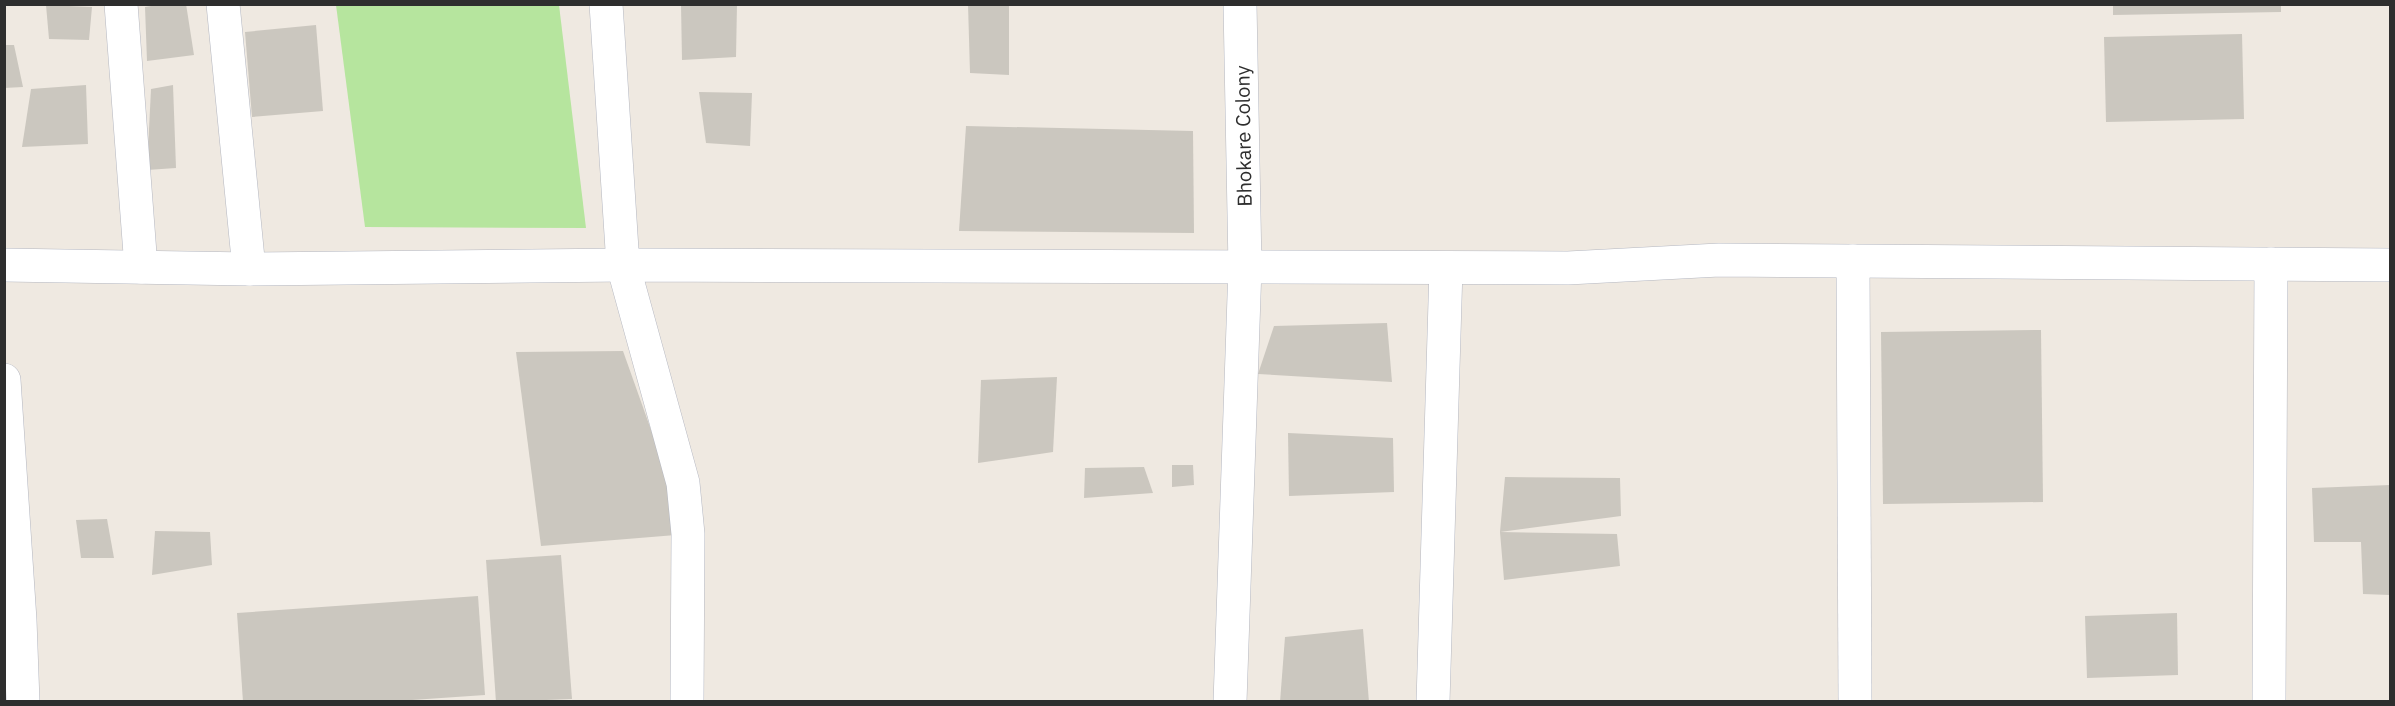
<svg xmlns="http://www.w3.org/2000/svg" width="2395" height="706" font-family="'IBM Plex Sans',sans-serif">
<rect width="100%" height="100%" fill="#efe9e1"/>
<polygon fill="#b6e59e" points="336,5 559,5 586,228 365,227"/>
<g fill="#cbc7bf">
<polygon points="163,4 186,4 194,55 147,61 145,7"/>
<polygon points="681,4 737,4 736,57 682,60"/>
<polygon points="968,4 1009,4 1009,75 970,73"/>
<polygon points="46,5 92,7 89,40 49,39"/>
<polygon points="2113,5 2281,5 2281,12 2113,15"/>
<polygon points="316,25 323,111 252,117 245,32"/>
<polygon points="2242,34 2244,119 2106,122 2104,37"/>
<polygon points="4,45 14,45 23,87 4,88"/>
<polygon points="86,85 88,144 22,147 31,89"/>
<polygon points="173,85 176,168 147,170 151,89"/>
<polygon points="699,92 752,93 750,146 706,143"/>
<polygon points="966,126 1193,131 1194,233 959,231"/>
<polygon points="1387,323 1392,382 1258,374 1274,326"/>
<polygon points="2041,330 2043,502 1883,504 1881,332"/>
<polygon points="623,351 688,534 541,546 516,352"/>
<polygon points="1057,377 1053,452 978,463 981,380"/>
<polygon points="1288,433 1393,438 1394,492 1289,496"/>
<polygon points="1172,465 1193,465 1194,485 1172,487"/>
<polygon points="1144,467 1153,493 1084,498 1085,468"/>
<polygon points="1505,477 1620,478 1621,516 1500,532 1617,534 1620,566 1504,580 1500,532"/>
<polygon points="2390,485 2390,595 2363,594 2361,542 2314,542 2312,488"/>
<polygon points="107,519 114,558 81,558 76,520"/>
<polygon points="155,531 210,532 212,565 152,575"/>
<polygon points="561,555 572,699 496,702 486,560"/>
<polygon points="478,596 485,695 383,702 243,702 237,613"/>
<polygon points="2177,613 2178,675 2087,678 2085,616"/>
<polygon points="1363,629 1369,702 1280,702 1285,637"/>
</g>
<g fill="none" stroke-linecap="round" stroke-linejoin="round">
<defs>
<g id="minor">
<polyline points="121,4 141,267"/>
<polyline points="223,4 249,269"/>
<polyline points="1853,261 1855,702"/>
<polyline points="4,265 249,269 623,265 606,4"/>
<polyline points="4,380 20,620 23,702"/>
<polyline points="687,702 688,534 683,483 623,265 1568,268 1719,260 2390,265"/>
<polyline points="1230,702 1245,267 1240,4"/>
<polyline points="1433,702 1446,268"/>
<polyline points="2269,702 2271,264"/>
</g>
</defs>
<use href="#minor" stroke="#b4b7c1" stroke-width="34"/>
<use href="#minor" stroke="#fff" stroke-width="33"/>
</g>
<g text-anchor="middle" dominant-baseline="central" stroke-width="4.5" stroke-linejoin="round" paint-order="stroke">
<g font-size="20" fill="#2e2e2e" stroke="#fff">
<text transform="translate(1243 136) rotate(-91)">Bhokare Colony</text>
</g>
</g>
<rect width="2395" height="706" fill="none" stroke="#2e2e2e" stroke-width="12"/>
</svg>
